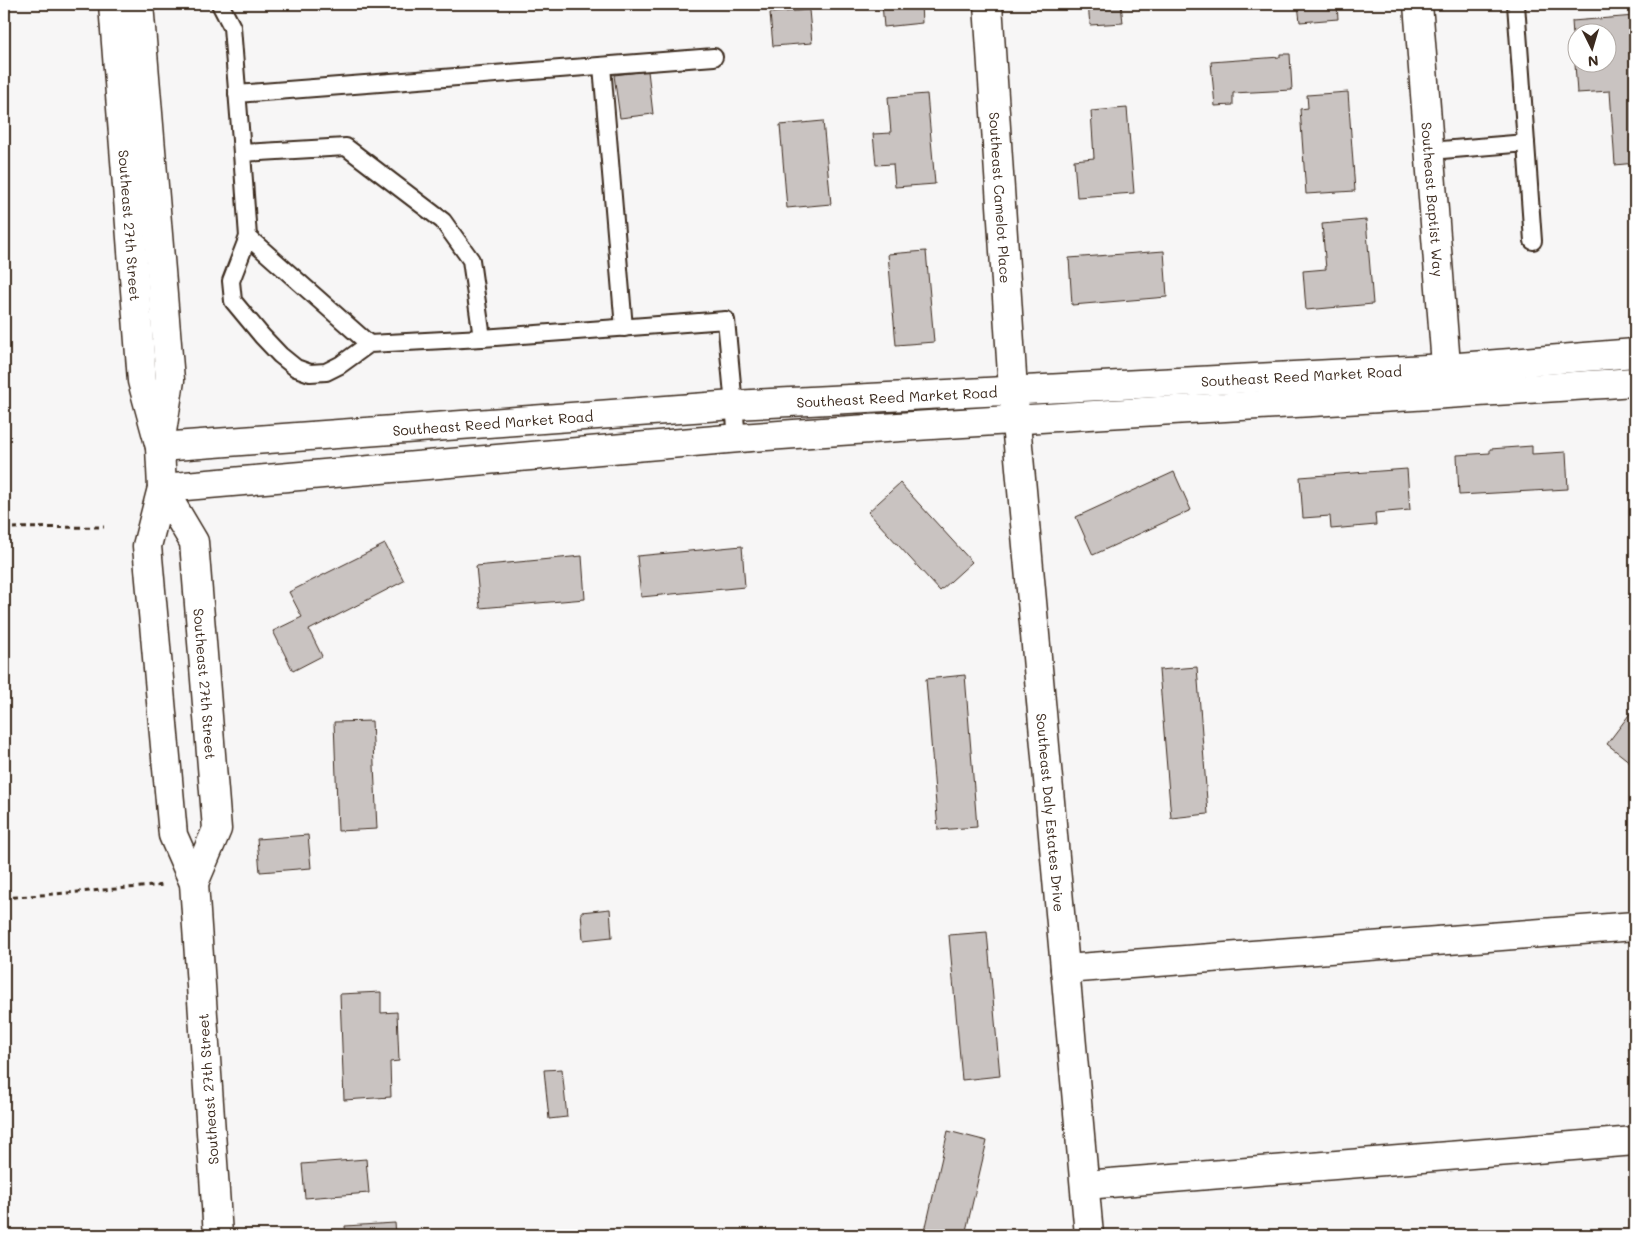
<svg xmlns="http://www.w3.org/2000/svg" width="1639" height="1239" font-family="Mali,sans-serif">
<rect width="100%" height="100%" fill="#f7f6f6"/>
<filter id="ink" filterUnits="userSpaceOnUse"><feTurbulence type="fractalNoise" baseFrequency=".02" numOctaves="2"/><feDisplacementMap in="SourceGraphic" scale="10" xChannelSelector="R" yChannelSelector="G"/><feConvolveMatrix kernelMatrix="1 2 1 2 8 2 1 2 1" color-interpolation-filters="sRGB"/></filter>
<g filter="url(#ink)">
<g fill="#c9c3c1" stroke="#3b2a1e" fill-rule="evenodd">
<polygon points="882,4 921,4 922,23 884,27"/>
<polygon points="1088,4 1121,4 1123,23 1090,25"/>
<polygon points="1298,4 1337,4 1338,19 1300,22"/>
<polygon points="809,10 812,43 773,46 770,13"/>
<path d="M1635 16V163L1615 165 1610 91 1577 93 1572 21ZM1576 32H1606V62H1576Z"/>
<polygon points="1280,54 1290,54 1292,90 1233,93 1233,105 1215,106 1211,62 1280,57"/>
<polygon points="648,71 653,114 620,118 614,75"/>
<polygon points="1348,92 1355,191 1306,194 1300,109 1308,108 1307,95"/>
<polygon points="927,94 935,184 895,187 893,164 876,165 873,134 891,133 888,97"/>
<polygon points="1127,108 1134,193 1077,197 1074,160 1094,158 1091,111"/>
<polygon points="823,121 831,204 787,208 780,125"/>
<polygon points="1366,220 1373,304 1306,310 1303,271 1326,269 1322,224"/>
<polygon points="926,251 934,342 896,345 888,254"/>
<polygon points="1164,251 1167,297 1072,305 1069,258"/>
<polygon points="1532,446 1532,454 1566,452 1568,489 1459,495 1457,455 1490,453 1490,449"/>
<polygon points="1407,469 1410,510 1375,513 1376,525 1331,529 1330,516 1303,518 1300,477"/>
<polygon points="1174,472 1191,510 1093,555 1076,517"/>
<polygon points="900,483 972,562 940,591 868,512"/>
<polygon points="385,544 404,581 309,630 322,656 293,671 273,631 302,617 289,592"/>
<polygon points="742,546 745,587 641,597 637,556"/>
<polygon points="582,556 585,599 480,608 476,566"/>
<polygon points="1197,667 1208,814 1171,818 1159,670"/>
<polygon points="965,675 977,827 938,830 926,679"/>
<polygon points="1635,707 1635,766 1607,744"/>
<polygon points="372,721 377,829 338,831 334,722"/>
<polygon points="308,835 311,868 260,872 257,839"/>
<polygon points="610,909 612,937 583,940 581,912"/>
<polygon points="987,932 1000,1076 962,1080 949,935"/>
<polygon points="381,992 381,1013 397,1012 399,1061 390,1062 391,1097 344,1100 340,994"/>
<polygon points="562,1069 567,1117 549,1119 544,1070"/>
<polygon points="948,1131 987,1141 965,1235 924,1235"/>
<polygon points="366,1159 369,1193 305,1198 302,1164"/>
<polygon points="395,1223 396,1235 346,1235 345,1226"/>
</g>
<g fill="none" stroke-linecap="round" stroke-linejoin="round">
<defs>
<g id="service">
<polyline points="220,4 232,27 242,153 346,147 443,221 471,260 482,338 726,320 737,438"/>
<polyline points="1516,4 1533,241"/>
<polyline points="602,66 624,328"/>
<polyline points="237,94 714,57"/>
<polyline points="1430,151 1526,143"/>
<polyline points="242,153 248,237"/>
<polyline points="369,344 340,365 326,372 310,373 296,368 280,355 262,336 233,301 231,281 248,237 369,344 482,338"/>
</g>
<g id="minor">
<path id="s1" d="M988 4 1013 390 1089 1235"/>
<path id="s2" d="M1418 4 1448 391"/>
<polyline points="1065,969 1635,926"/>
<polyline points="1085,1185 1635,1141"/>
</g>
<g id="secondary">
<path id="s3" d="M113 4 142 381 160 447"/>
<polyline points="139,4 170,380 161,438"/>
</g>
<g id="primary">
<path d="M162 488C355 472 547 453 739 438 1038 416 1337 402 1635 382"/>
<path id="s4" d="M162 488 194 542 217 829 194 883"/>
<path id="s5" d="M218 1235 194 883 173 835 147 546 162 488 160 447 734 405 1446 368 1635 353"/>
</g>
</defs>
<use href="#service" stroke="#3b2a1e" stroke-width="20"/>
<use href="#minor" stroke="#3b2a1e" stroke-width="31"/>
<use href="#secondary" stroke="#3b2a1e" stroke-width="31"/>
<use href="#primary" stroke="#3b2a1e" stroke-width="31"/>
<g stroke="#3b2a1e" stroke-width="3" stroke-dasharray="5 4" stroke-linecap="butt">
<polyline points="4,528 104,527"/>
<polyline points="4,898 165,885"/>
</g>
<use href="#service" stroke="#fff" stroke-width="16"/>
<use href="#minor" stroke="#fff" stroke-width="28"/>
<use href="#secondary" stroke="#fff" stroke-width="28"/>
<use href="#primary" stroke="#fff" stroke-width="28"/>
</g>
</g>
<g text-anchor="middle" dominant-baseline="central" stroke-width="4.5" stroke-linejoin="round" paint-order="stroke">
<g font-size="14" fill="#3b2a1e" stroke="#fff">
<text stroke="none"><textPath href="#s1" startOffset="194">Southeast Camelot Place</textPath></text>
<text stroke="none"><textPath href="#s2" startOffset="196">Southeast Baptist Way</textPath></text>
<text stroke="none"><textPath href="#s3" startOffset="222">Southeast 27th Street</textPath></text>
<text stroke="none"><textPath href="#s5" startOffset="1940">Southeast Reed Market Road</textPath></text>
<text stroke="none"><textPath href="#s5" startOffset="1535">Southeast Reed Market Road</textPath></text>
<text stroke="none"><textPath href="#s5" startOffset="1130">Southeast Reed Market Road</textPath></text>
<text stroke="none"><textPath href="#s4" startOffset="205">Southeast 27th Street</textPath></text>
<text stroke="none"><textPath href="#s1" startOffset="811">Southeast Daly Estates Drive</textPath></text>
<text transform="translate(208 1089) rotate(-94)">Southeast 27th Street</text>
</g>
</g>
<rect width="1639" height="1239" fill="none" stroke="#fff" stroke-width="20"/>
<rect x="10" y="10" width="1619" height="1219" fill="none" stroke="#3b2a1e" stroke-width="2" filter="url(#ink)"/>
<g transform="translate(1592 48) rotate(175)"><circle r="24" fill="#ffffff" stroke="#b1aaa5"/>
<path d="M0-4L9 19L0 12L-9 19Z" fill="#3b2a1e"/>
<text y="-8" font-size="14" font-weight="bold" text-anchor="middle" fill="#3b2a1e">N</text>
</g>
</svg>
